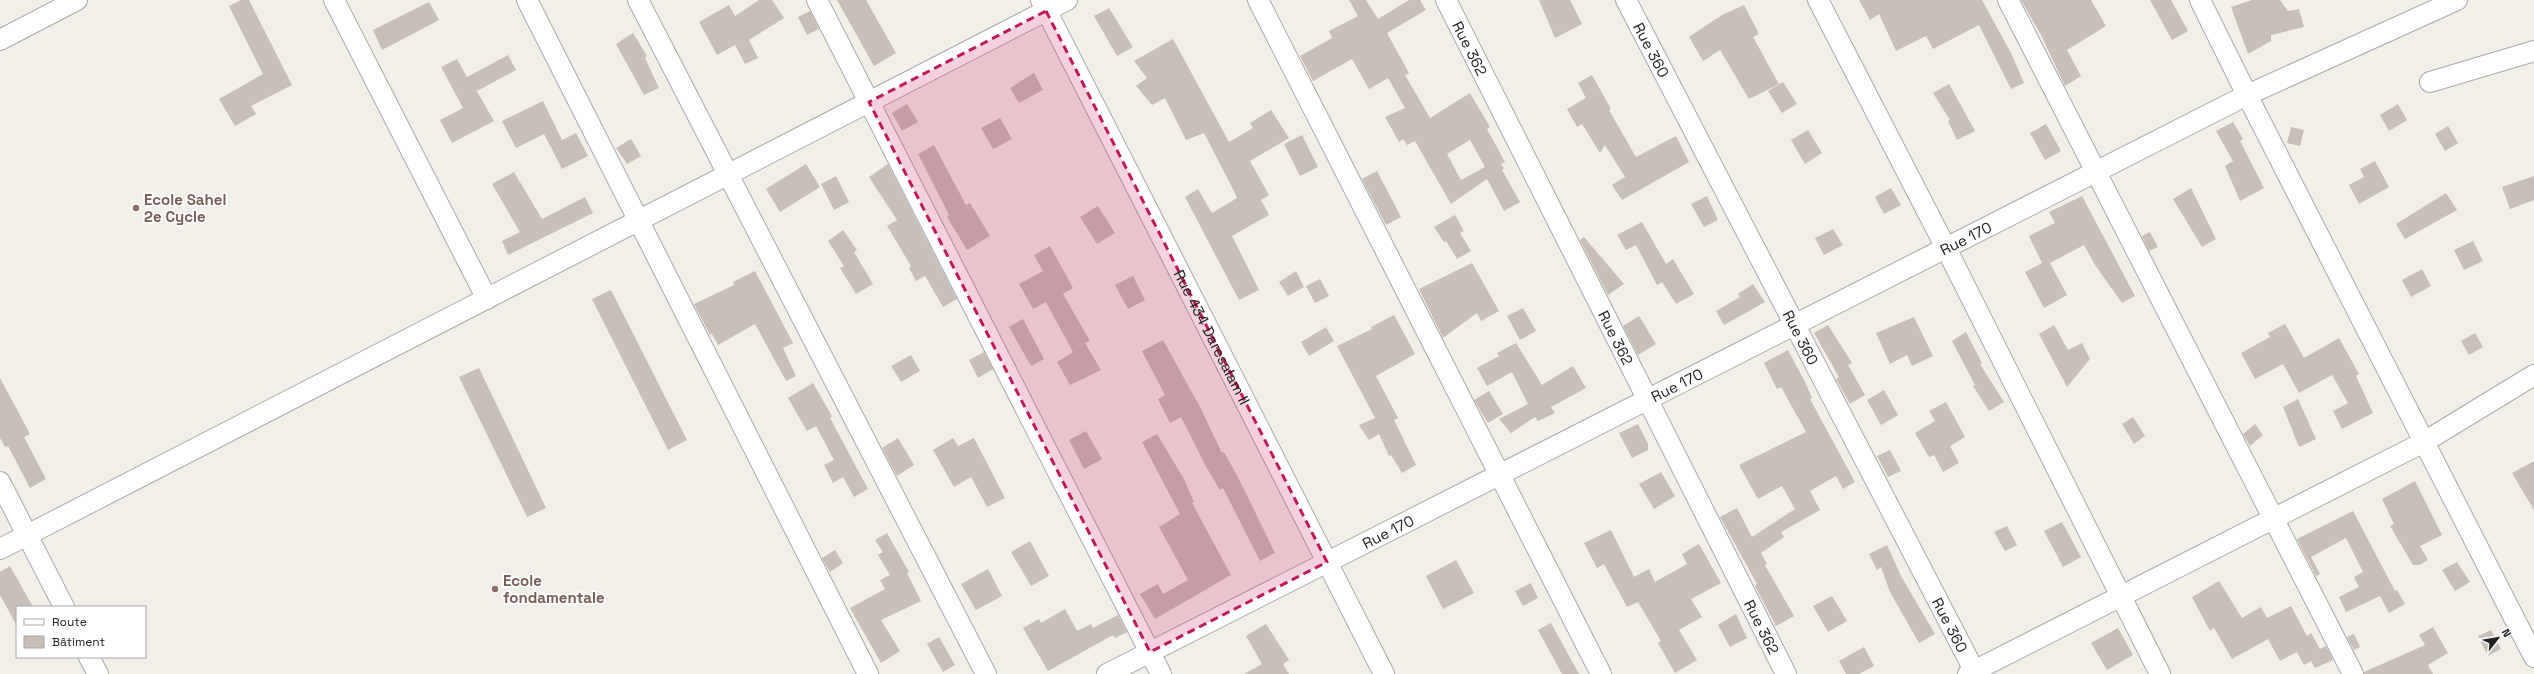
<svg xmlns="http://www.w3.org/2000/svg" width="2534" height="674" font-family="'Space Grotesk',sans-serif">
<rect width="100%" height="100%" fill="#f2efe9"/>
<g fill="#c7bfb8" fill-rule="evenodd">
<polygon points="241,0 249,0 292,85 251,106 256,114 235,126 219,99 263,74 229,6"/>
<polygon points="759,0 772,0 784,18 749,40 758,58 745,64 735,45 717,55 699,22 729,5 735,16"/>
<polygon points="837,0 866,0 896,53 874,66"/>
<path d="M1349 0H1366L1378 19 1409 0H1420L1426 10 1387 33 1409 73 1405 75 1430 118 1470 93 1490 127 1487 129 1505 162 1501 164 1504 168 1502 170 1520 202 1504 211 1487 179 1451 204 1415 141 1407 145 1403 139 1399 142 1385 117 1405 108 1388 78 1369 89 1352 59 1313 81 1300 56 1332 38 1329 31 1358 16ZM1470 140 1485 167 1461 180 1447 154Z"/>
<polygon points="1539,0 1570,0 1582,24 1555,38"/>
<polygon points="1859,0 1982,0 2011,53 2024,83 2011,89 1979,25 1933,49 1926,36 1896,51 1879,14 1870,20"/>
<polygon points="2021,0 2091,0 2106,26 2067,50 2081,76 2065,86 2041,35"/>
<polygon points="2150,0 2171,0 2188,31 2172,40"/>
<polygon points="2252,0 2280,0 2288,11 2299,9 2304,27 2271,35 2271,41 2248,54 2231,7"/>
<polygon points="429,2 439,20 382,50 373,30"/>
<polygon points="1744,5 1759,34 1753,37 1779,84 1749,99 1720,50 1703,61 1689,37 1722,15"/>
<polygon points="1109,8 1133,47 1117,56 1094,16"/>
<polygon points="810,11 819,29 807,35 798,17"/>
<polygon points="633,33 647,56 645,58 659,88 644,95 616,44"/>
<polygon points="1173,39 1229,142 1253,128 1250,123 1271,110 1289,138 1250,161 1269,195 1261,200 1269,215 1232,236 1259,290 1239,300 1185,197 1198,189 1212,213 1237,198 1234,191 1204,133 1186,140 1165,98 1152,105 1136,86 1147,78 1134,61"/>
<polygon points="508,55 516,70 477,91 494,121 452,143 440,120 463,108 441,67 457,59 467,77"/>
<polygon points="1034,73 1043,90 1019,103 1010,88"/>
<polygon points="1592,75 1611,109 1609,110 1636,157 1676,136 1689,162 1622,200 1612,185 1625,177 1605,145 1600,153 1582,124 1577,127 1567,109 1586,98 1578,83"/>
<polygon points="1783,82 1797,104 1782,113 1768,91"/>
<polygon points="1949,84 1975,131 1957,140 1948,121 1950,120 1933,93"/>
<polygon points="543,101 562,140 576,133 588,156 562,169 544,134 516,148 502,121"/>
<polygon points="907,104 918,122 902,131 892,113"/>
<polygon points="2398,104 2407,120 2389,131 2380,115"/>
<polygon points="1000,118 1012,139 993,149 981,128"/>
<polygon points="2233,122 2243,139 2240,141 2264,188 2240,201 2225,166 2233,161 2216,131"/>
<polygon points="2046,124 2061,151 2045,160 2030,133"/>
<polygon points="2448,126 2458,143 2445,151 2435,134"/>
<polygon points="2291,127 2304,130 2300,146 2287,143"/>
<polygon points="1808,130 1822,153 1805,164 1791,140"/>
<polygon points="1302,135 1318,167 1300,176 1284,144"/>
<polygon points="631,139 641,156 627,164 616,148"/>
<polygon points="934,145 966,205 970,203 990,236 967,250 947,217 949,215 918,154"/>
<polygon points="2375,161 2389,187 2359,204 2349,185 2364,177 2360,169"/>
<polygon points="806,164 820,187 780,212 766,189"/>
<polygon points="888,164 957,299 943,307 925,276 916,281 909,268 911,266 887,226 897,220 869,177"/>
<polygon points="1377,171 1401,217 1386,225 1362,179"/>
<polygon points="514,172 542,219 585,197 593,213 508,255 502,241 520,232 492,184"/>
<polygon points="836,176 849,202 834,210 821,184"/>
<polygon points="2534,176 2534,200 2510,209 2502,187"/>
<polygon points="1891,188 1901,205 1884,214 1875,197"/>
<polygon points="2191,188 2216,239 2202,247 2173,199"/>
<polygon points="2446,193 2457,210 2405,239 2396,224"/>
<polygon points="1707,196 1718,220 1704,227 1691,204"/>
<polygon points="2082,196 2135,296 2122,303 2095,265 2084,245 2050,263 2067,295 2044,308 2025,272 2042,263 2029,236 2055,223 2049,212"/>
<polygon points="1098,206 1115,233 1097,244 1080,217"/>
<polygon points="1455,215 1464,231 1460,233 1471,251 1457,259 1446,241 1444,242 1434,227"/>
<polygon points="1642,222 1666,264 1673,259 1694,294 1676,304 1662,282 1657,285 1636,245 1626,250 1617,235"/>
<polygon points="1833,229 1843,245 1824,255 1815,238"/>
<polygon points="843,230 857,250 854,252 873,284 856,294 840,268 844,266 828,241"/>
<polygon points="2150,232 2158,247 2149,251 2142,236"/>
<polygon points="1584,237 1624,284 1608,295 1580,240"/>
<polygon points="2473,241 2483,261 2464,270 2454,250"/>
<polygon points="1050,246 1073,288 1063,294 1090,341 1085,343 1101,370 1070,385 1057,362 1073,352 1046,302 1033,309 1019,284 1043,271 1034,255"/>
<polygon points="1472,263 1499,311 1481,321 1477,313 1443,338 1419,289"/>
<polygon points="2422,269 2431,286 2411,297 2402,280"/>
<polygon points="755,271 793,343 783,348 796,376 786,381 755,324 718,345 712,334 710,335 694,304 734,285 733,282"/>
<polygon points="1296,271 1304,287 1288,296 1279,282"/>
<polygon points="1133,276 1145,300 1128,309 1115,285"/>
<polygon points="1320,279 1329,296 1315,303 1306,286"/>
<polygon points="1753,284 1765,302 1724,325 1716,311 1740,297 1738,294"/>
<polygon points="611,290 687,440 668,450 592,299"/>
<polygon points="1523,308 1536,331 1520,340 1507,316"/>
<polygon points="1394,315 1415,354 1376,376 1398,418 1394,420 1416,465 1402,473 1391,455 1389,456 1379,434 1369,440 1359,425 1375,418 1337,346 1372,329 1371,327"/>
<polygon points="1639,316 1656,344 1638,355 1623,326"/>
<polygon points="1914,317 1933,356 1912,366 1907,355 1890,364 1876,333"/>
<polygon points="1023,319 1044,359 1031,366 1009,327"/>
<polygon points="2285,324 2304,358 2339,338 2359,374 2356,376 2373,413 2342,429 2333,411 2348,403 2332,375 2299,393 2283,364 2255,379 2241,353 2270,337 2268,333"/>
<polygon points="1828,325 1852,363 1848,365 1865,395 1850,404 1836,379 1839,377 1814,333"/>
<polygon points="2054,325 2068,350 2082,343 2090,359 2067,387 2039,334"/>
<polygon points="1326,327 1334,341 1309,356 1301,342"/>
<polygon points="1966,332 1982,363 1980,364 2004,402 1989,411 1973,386 1975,385 1952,341"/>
<polygon points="2475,333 2483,347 2469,355 2461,341"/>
<polygon points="1163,340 1200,407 1222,453 1224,452 1239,479 1275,553 1260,561 1223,488 1220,490 1205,465 1181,417 1170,423 1158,399 1165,395 1142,351"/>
<polygon points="1516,343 1542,385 1573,366 1586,388 1551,407 1555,413 1538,421 1535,417 1511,433 1499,419 1528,404 1512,372 1487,386 1477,368 1499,356 1497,353"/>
<polygon points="1788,350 1806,384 1812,398 1810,399 1855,482 1843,489 1836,476 1810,491 1820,510 1781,532 1784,537 1761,553 1767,564 1765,565 1794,616 1776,626 1755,586 1757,584 1720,517 1737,508 1752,537 1795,509 1782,486 1758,499 1739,465 1806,432 1781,387 1777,389 1764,363"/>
<polygon points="984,352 993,369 978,378 969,360"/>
<polygon points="911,355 920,371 901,382 891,366"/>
<polygon points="479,368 546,508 527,517 459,377"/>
<polygon points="0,378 30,434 24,437 46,479 30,488 8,446 5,447 0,438"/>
<polygon points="813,383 832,416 830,418 868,489 854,497 843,477 833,483 824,465 834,460 816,426 807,431 788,398"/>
<polygon points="1884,390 1898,415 1881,425 1867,400"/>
<polygon points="1489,391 1503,414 1488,423 1474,400"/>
<polygon points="2298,399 2316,439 2299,447 2283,407"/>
<polygon points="1946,402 1965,437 1950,446 1959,463 1943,472 1934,455 1929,457 1915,433 1935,421 1929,411"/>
<polygon points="2133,417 2145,436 2134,444 2122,424"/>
<polygon points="1638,424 1648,444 1648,450 1632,458 1619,433"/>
<polygon points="2255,424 2263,435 2250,446 2243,434"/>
<polygon points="1086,431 1102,459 1084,469 1069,440"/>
<polygon points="1157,434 1184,479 1194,502 1192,503 1231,575 1155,619 1140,594 1158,584 1163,594 1188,580 1159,527 1180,514 1142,442"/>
<polygon points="898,438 914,465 897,476 882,448"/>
<polygon points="953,438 958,446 974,438 1005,498 987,507 971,477 954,487 933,450"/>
<polygon points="1890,450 1901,471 1888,477 1877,456"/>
<polygon points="2534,461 2534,510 2512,473"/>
<polygon points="1661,472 1675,496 1654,509 1639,484"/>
<polygon points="2415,481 2442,535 2420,546 2428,560 2419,565 2413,565 2390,526 2394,524 2382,499"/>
<polygon points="2353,511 2395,591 2397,590 2405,604 2389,613 2380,596 2346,612 2339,597 2359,587 2354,577 2363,572 2346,538 2311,557 2320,574 2316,576 2297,539"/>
<polygon points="2062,522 2081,557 2063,567 2044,531"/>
<polygon points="2007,526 2017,545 2005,551 1994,532"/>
<polygon points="1611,530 1634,577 1649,569 1655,582 1687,564 1682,554 1699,544 1721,583 1691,599 1702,617 1679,630 1697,660 1675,673 1658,643 1661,641 1638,602 1627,607 1604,564 1597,568 1584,543"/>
<polygon points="887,533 909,572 907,573 921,601 881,620 900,651 881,663 850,608 885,589 880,580 890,575 878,555 883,552 875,540"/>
<polygon points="1030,541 1049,576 1031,586 1011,552"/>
<polygon points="1887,545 1901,576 1935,634 1919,643 1890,592 1881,567 1877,570 1869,554"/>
<polygon points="835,550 843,563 830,572 822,558"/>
<polygon points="1456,560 1474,593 1443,609 1426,576"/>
<polygon points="2457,562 2470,582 2455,591 2442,570"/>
<polygon points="10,566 33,607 17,607 17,626 0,595 0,572"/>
<polygon points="988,569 1002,596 976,610 961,584"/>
<polygon points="2219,581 2242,618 2261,607 2267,618 2291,606 2307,636 2311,633 2320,649 2326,646 2333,660 2315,668 2311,661 2304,665 2297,652 2280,661 2268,639 2232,659 2214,628 2210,631 2192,597"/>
<polygon points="1531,583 1538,598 1523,606 1515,591"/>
<polygon points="1832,596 1847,621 1828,632 1813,606"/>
<polygon points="1065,609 1077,631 1091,624 1093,628 1118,615 1127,632 1115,638 1113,635 1048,671 1023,628 1039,619 1041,623"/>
<polygon points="1736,614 1747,638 1730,647 1718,625"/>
<polygon points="1551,623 1579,674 1562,674 1538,630"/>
<polygon points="1266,624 1289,660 1283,664 1289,674 1244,674 1262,664 1246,636"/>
<polygon points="2433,627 2448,653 2428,665 2433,674 2364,674 2364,672 2425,645 2419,635"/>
<polygon points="2118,628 2133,655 2107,670 2091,643"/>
<polygon points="2491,630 2501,649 2488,656 2478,636"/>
<polygon points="2354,634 2360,647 2354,650 2347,637"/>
<polygon points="939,637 955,665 943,672 927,644"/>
<polygon points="1864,647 1874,666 1859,674 1846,674 1839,661"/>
</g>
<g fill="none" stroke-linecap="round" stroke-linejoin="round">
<defs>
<g id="minor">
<polyline points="334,0 487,299"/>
<polyline points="527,0 868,674"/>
<polyline points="638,0 986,674"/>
<polyline points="817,0 1161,674"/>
<path id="s1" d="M1041 0 1384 674"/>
<polyline points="1258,0 1601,674"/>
<path id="s2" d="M1446 0 1786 674"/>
<path id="s3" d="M1626 0 1976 674"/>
<polyline points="1818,0 1946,248 2160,674"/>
<polyline points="2008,0 2353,674"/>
<polyline points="2200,0 2247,95 2534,657"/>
<polyline points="0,40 77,0"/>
<polyline points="2430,82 2534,51"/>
<polyline points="0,482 64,607"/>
<polyline points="0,549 1067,0"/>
<polyline points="89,657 98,674"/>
<path id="s4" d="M1107 674 2247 95 2457 0"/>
<polyline points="1968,674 2424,442 2534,375"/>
</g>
</defs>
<use href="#minor" stroke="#a9a9a9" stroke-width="22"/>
<use href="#minor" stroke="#fff" stroke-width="20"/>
</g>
<path fill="#c2185b" fill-opacity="0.2" stroke="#c2185b" stroke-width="3" stroke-dasharray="8 5" stroke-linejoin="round" d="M1046 11 1327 562 1150 652 869 102Z"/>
<g fill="#8d6e63" stroke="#fff" stroke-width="1.5">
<circle cx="136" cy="208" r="4"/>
<circle cx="495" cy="589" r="4"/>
</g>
<g text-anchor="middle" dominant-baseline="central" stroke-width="3.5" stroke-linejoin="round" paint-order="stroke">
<g font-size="15" fill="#222" stroke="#fff">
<text stroke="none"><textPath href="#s2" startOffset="54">Rue 362</textPath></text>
<text stroke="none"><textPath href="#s3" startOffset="56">Rue 360</textPath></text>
<text stroke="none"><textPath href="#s4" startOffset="963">Rue 170</textPath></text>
<text stroke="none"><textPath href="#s3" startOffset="380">Rue 360</textPath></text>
<text stroke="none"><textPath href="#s1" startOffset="378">Rue 434 Daresalam II</textPath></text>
<text stroke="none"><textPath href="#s2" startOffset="378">Rue 362</textPath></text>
<text stroke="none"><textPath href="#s4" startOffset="639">Rue 170</textPath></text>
<text stroke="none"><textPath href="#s4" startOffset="315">Rue 170</textPath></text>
<text stroke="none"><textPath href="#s3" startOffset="704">Rue 360</textPath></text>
<text stroke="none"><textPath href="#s2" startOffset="702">Rue 362</textPath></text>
</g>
<g font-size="15" font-weight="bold" fill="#785e54" stroke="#fff" text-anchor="start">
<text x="144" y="199">Ecole Sahel<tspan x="144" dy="17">2e Cycle</tspan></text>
<text x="503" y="580">Ecole<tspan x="503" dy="17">fondamentale</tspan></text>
</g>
</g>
<rect x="16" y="606" width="130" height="52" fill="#ffffff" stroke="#a7a7a7"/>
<rect x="24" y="619" width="20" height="6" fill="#ffffff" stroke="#a7a7a7"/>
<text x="52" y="626" font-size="12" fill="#222222">Route</text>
<rect x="24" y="636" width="20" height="12" fill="#c7bfb8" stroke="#a7a7a7"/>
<text x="52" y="646" font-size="12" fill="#222222">Bâtiment</text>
<g transform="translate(2498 638) rotate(59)" stroke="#ffffff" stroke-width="3" paint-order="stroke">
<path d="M0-3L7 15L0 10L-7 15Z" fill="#222222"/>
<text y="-6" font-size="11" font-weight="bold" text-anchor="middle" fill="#222222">N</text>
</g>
</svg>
